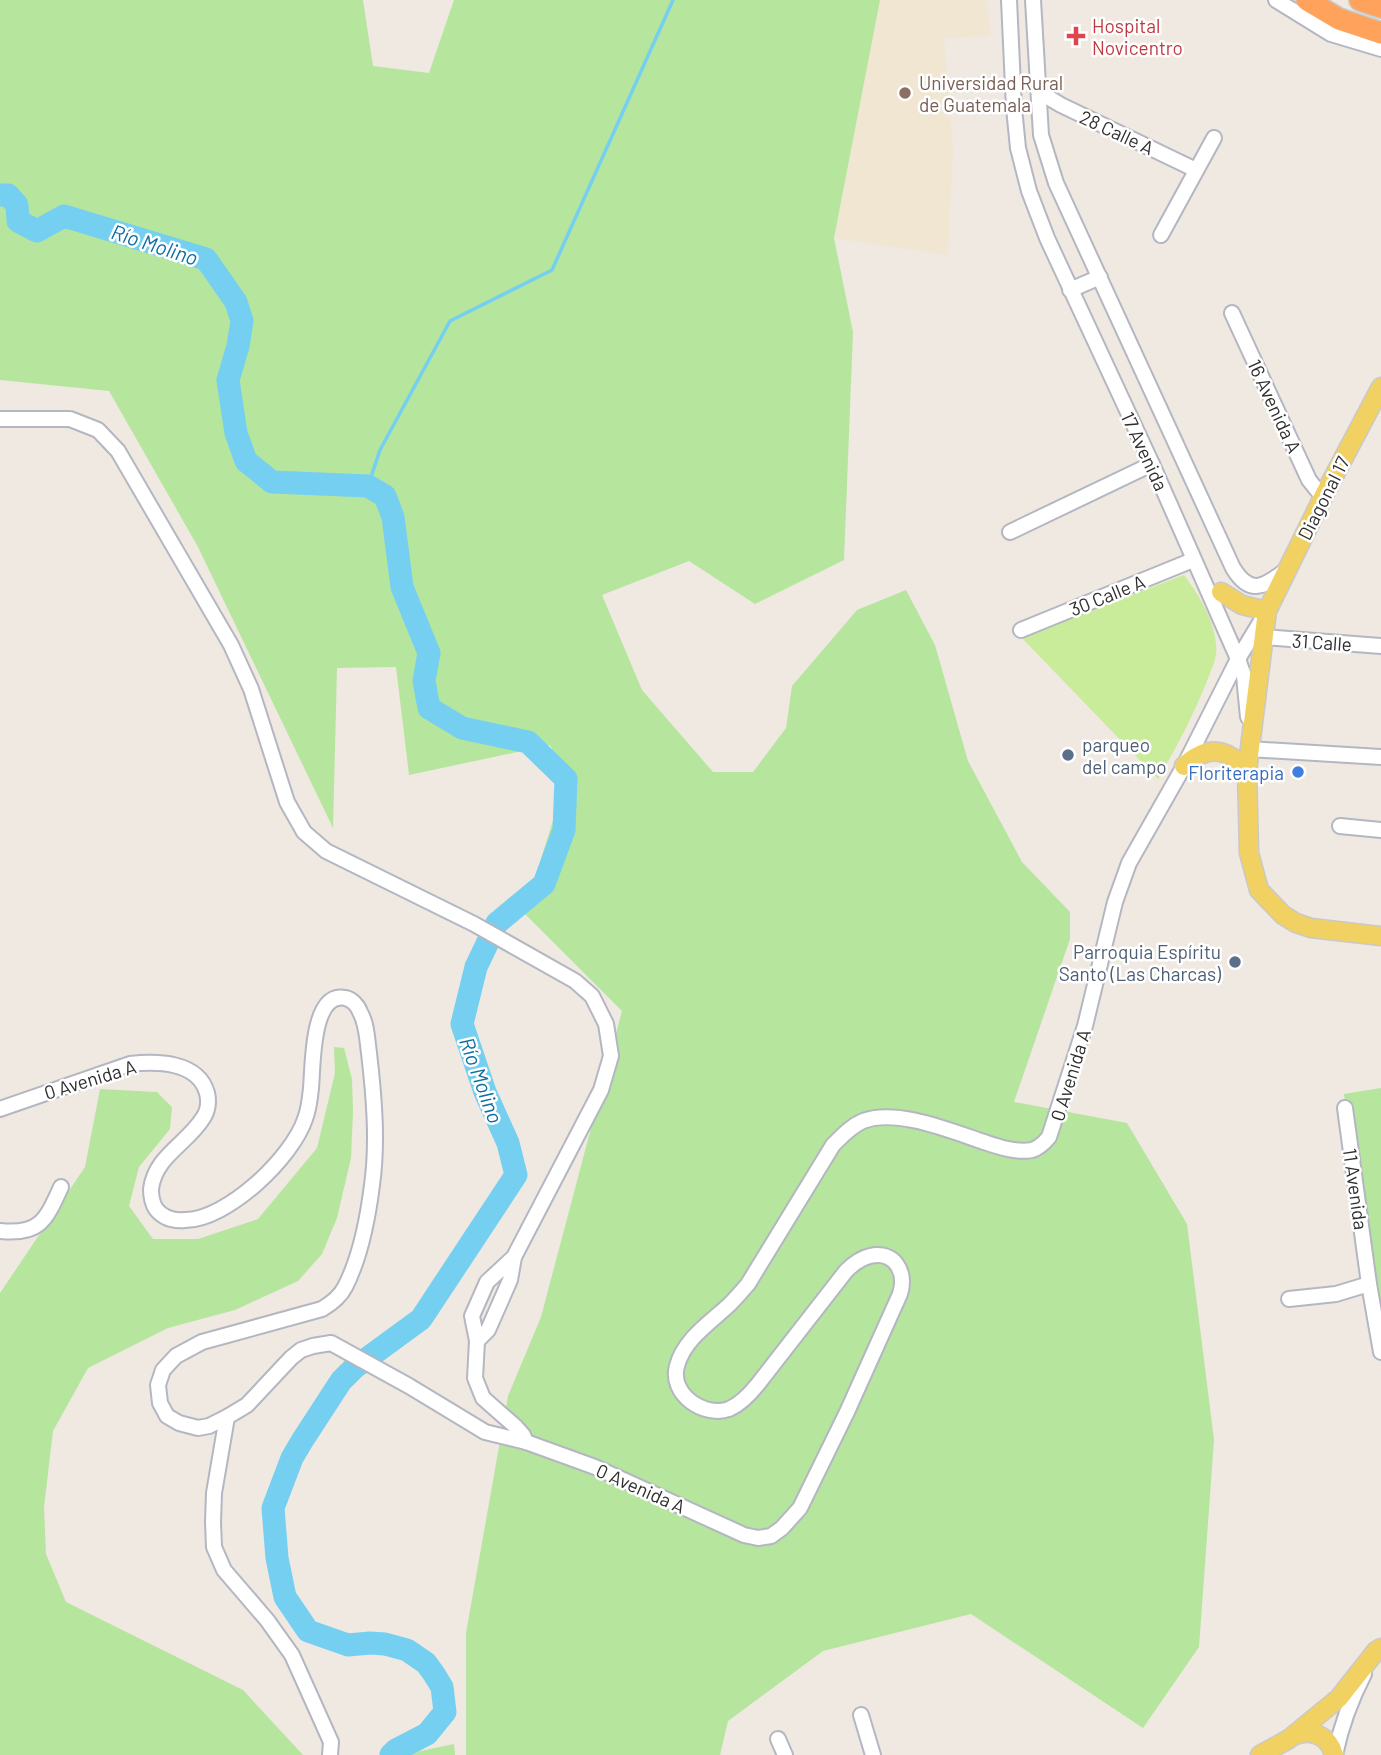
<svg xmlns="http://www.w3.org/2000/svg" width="1381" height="1755" font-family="Barlow,sans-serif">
<rect width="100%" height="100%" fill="#efe9e1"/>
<polygon fill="#f0e6d1" points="880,0 987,0 991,36 944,38 953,149 948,255 834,238"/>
<g fill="#b6e59e">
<polygon points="0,0 363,0 373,66 429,73 454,0 880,0 834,238 853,332 844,560 755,604 689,561 602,595 642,690 713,772 753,772 786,728 792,686 857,610 906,590 935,645 968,761 1022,862 1070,912 1070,939 1014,1102 1127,1123 1187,1224 1214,1440 1199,1647 1143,1728 971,1614 823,1651 728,1721 720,1755 466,1755 466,1633 508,1396 541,1317 622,1011 524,913 566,779 550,745 409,775 396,667 337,668 333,828 198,547 109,391 0,380"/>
<polygon points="334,1047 344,1048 352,1079 353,1111 351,1158 337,1218 322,1254 298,1281 235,1310 168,1328 88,1368 53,1431 44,1507 46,1554 66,1602 243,1690 303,1755 0,1755 0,1293 85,1167 100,1089 157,1092 172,1107 170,1129 139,1167 129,1206 153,1239 198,1239 258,1219 317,1148 335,1073"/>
<polygon points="1381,1088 1381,1344 1344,1094"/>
<polygon points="454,1744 455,1755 401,1755"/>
</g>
<path fill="#c9ec9a" d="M1184 575C1198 594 1214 619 1216 644 1218 659 1210 672 1205 686 1192 718 1176 748 1158 779L1021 637Z"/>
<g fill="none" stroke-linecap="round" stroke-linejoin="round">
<polyline stroke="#75cff0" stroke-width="3.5" points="368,486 380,450 450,321 552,270 673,0"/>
<polyline stroke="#75cff0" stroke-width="23" points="0,195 8,195 17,205 18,221 37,231 64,216 206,259 236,302 242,321 238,346 228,380 236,433 246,461 272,482 368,486 385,496 393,517 402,587 429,653 424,681 429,708 462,728 528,742 566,779 564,830 544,884 497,923 476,967 462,1024 485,1092 508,1143 516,1175 421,1319 354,1368 341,1381 302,1441 292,1458 273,1508 277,1558 285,1597 308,1631 348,1645 370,1643 385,1644 407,1650 426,1663 434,1674 442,1687 445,1712 427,1734 396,1750 391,1755"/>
<defs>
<g id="minor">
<polyline points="1009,0 1014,108 1018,148 1029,191 1047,238 1152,464 1238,659 1244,676 1248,717"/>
<path d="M1033 0 1041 135 1056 183 1233 568C1250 596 1264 587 1286 570"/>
<polyline points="1276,0 1331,34 1381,49"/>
<polyline points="1039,92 1061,105 1196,170"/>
<polyline points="1161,235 1214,138"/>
<polyline points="1070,290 1100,277"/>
<polyline points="1232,313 1309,480 1317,490 1324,495"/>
<polyline points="0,419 70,419 98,430 118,451 231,645 251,689 287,802 304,832 326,851 474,924 575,981 592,996 606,1024 611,1056 601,1090 514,1257 487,1282 472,1316 477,1341 475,1378 483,1398 516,1427 523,1435 526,1442"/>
<polyline points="1010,532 1152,464"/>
<polyline points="1021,630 1193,560"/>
<polyline points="1263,637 1381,646"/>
<polyline points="1249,749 1381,757"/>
<polyline points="1340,826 1381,830"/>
<polyline points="1345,1108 1369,1284 1381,1352"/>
<path d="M0 1109 130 1064C156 1061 198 1061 207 1093 209 1101 208 1111 203 1118 187 1144 155 1156 151 1189 151 1197 152 1203 156 1209 163 1218 174 1221 185 1220 227 1220 292 1158 305 1119 309 1109 310 1098 311 1088 313 1068 311 991 345 998 352 999 358 1006 360 1012 367 1024 367 1039 369 1053 374 1096 378 1142 372 1185 368 1217 360 1258 345 1287 340 1297 332 1303 322 1309L202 1342 176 1356 163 1370 158 1385 160 1403 167 1416 179 1423 198 1428 209 1426 227 1417 247 1405 291 1358 301 1350 313 1346 331 1343 409 1386 485 1432 526 1442 595 1467 744 1535 758 1538 771 1536 782 1528 800 1508 847 1412 900 1294C907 1273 895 1250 870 1256 861 1258 853 1264 846 1271L758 1384C750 1394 741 1404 729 1409 704 1418 669 1394 677 1366 684 1339 711 1322 730 1304 736 1298 742 1291 748 1284L833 1145C842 1136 851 1126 863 1121 896 1108 951 1131 984 1142 999 1147 1016 1153 1032 1150 1039 1148 1044 1143 1049 1137L1085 1026 1115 902 1129 863 1184 766 1238 659 1264 616"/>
<path d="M0 1231C40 1235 46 1220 61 1187"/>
<polyline points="1289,1299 1336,1294 1369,1284"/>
<polyline points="477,1341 488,1330 510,1280 514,1257"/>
<polyline points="227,1417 214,1493 213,1522 214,1547 224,1570 267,1620 292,1655 331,1742 330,1755"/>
<polyline points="861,1715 873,1755"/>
<polyline points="778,1739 785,1755"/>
<path d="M1335 1755C1341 1726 1350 1701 1364 1674"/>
</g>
<g id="major">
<polyline points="1381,387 1324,495 1267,611 1247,771 1249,853 1259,890 1283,915 1296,923 1311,928 1381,936"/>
<polyline points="1221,592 1242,605 1267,611"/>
<path d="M1184 766C1207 745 1227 747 1247 771"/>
<path d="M1295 1735C1313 1729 1329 1736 1334 1755"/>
<polyline points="1260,1755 1289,1739 1339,1698 1376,1651 1381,1648"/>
</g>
<g id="highway">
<polyline points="1307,0 1339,19 1381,33"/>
<polyline points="1360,0 1381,7"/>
</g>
</defs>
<use href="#minor" stroke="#b4b7c1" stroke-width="18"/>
<use href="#major" stroke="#c9c9c9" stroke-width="21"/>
<use href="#highway" stroke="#c9c9c9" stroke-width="24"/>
<use href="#minor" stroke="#fff" stroke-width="14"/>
<use href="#major" stroke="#f2d163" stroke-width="18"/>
<use href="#highway" stroke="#ffa35c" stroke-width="21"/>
</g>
<path fill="#e0444e" stroke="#fff" stroke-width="2.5" d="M1072.5 25.5h7v7h7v7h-7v7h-7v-7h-7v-7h7z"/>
<circle fill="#8d6e63" stroke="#fff" stroke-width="2.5" cx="905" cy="93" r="7"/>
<g fill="#5c6f8a" stroke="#fff" stroke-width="2.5">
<circle cx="1068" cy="755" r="7"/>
<circle cx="1235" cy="962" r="7"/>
</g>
<circle fill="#3f7fe0" stroke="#fff" stroke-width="2.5" cx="1298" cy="772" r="7"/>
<g text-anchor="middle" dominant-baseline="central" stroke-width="5" stroke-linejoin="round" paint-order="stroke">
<g font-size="19" fill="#be3a42" stroke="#fff" text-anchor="start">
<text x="1092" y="25">Hospital<tspan x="1092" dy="22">Novicentro</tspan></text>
</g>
<g font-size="19" fill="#785e54" stroke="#fff" text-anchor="start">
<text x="919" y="82">Universidad Rural<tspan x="919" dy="22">de Guatemala</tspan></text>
</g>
<g font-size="19" fill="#2e2e2e" stroke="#fff">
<text transform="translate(1117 132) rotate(25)">28 Calle A</text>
<text transform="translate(1275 406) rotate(65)">16 Avenida A</text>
<text transform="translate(1145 451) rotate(65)">17 Avenida</text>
<text transform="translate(1323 498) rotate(-63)">Diagonal 17</text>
<text transform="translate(1107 595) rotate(-22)">30 Calle A</text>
<text transform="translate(1322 642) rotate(4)">31 Calle</text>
<text transform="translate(1070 1075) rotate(-73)">0 Avenida A</text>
<text transform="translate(90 1079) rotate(-17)">0 Avenida A</text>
<text transform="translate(1356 1189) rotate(82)">11 Avenida</text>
<text transform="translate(641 1488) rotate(24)">0 Avenida A</text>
</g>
<g font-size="19" fill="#4e5e75" stroke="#fff" text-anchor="start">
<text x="1082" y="744">parqueo<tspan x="1082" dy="22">del campo</tspan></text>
<text x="1221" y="951" text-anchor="end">Parroquia Espíritu<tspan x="1221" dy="22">Santo (Las Charcas)</tspan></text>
</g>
<g font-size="19" fill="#366cbe" stroke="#fff" text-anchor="end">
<text x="1284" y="772">Floriterapia</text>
</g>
<g font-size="21" font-style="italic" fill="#0d6fa3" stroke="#fff">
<text transform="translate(155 244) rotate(18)">Río Molino</text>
<text transform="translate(482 1080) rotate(70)">Río Molino</text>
</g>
</g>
</svg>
